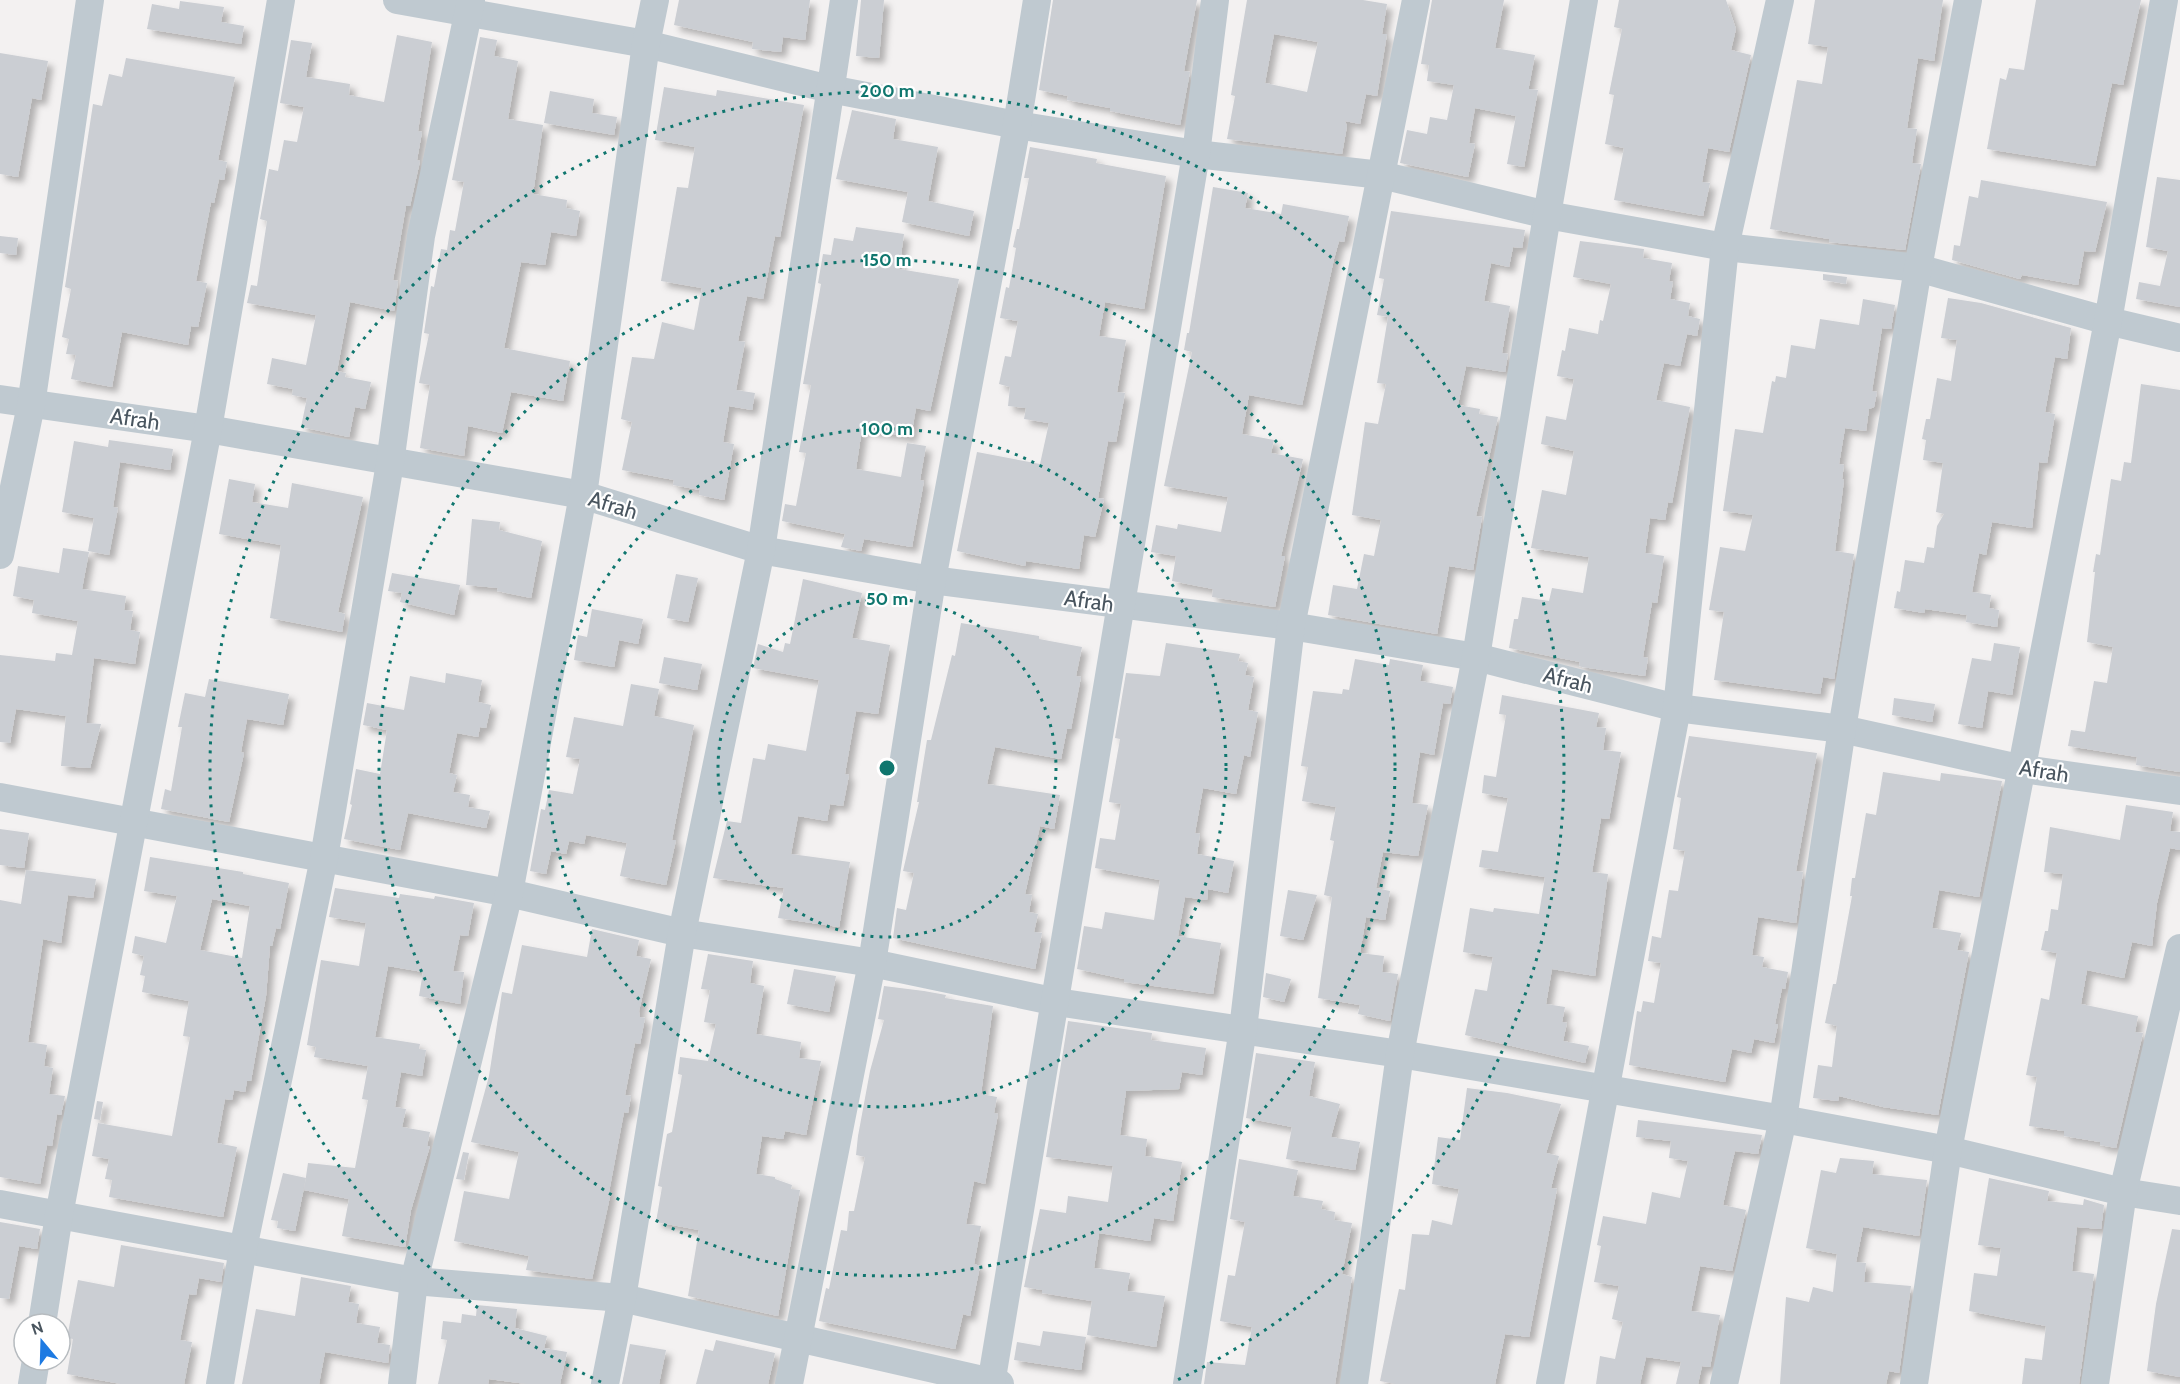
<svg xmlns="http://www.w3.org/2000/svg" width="2180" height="1384" font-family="Cabin,sans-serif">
<defs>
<filter id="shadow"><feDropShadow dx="5.5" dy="5.5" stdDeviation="3" flood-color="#0004"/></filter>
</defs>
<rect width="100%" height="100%" fill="#f3f1f1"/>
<g fill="#cbced3" fill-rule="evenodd" filter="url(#shadow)">
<polygon points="679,0 810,0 805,40 783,37 781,52 752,49 753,42 674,25"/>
<polygon points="861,0 884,0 879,58 856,56"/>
<polygon points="1053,0 1197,0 1184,71 1190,72 1180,125 1110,111 1110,108 1067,100 1068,96 1039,90"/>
<path d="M1247 0H1363L1387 4 1382 34H1387L1377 96 1366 94 1360 124 1345 121 1347 126 1342 154 1227 139 1235 96 1231 95ZM1274 34 1318 42 1307 92 1265 83Z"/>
<polygon points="1432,0 1504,0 1495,48 1535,55 1529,86 1529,89 1538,90 1524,167 1507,164 1516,116 1475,108 1469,143 1475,144 1468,177 1400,163 1407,130 1427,134 1430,117 1447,120 1454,85 1427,81 1429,65 1421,64"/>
<polygon points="1619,0 1726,0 1736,29 1731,50 1751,55 1729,152 1708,148 1702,182 1710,183 1703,216 1614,200 1624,148 1605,144 1614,95 1609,94 1622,29 1614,27"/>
<polygon points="1815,0 1943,0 1934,61 1918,58 1907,128 1917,129 1912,163 1921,164 1905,250 1829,242 1829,239 1770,229 1797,80 1822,84 1828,47 1808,44"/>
<polygon points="2036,0 2141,0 2123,85 2112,83 2095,166 1987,149 2000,78 2006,80 2009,68 2024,70"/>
<polygon points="180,1 224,7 221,22 244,26 241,44 147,29 152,4 179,9"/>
<polygon points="397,35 432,42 418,131 422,132 417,160 420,161 410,206 406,206 399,247 393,280 398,281 394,311 350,302 337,371 346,373 345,377 371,382 365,409 355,407 349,437 301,427 307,398 292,395 293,389 267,384 272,358 306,365 316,315 247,303 251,285 257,286 267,221 260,219 269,169 278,171 284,140 297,142 304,107 280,103 291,40 312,43 306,77 350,84 349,95 384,102"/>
<polygon points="480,37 497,40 494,56 518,61 508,119 543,125 533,194 567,200 566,208 580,211 576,236 551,232 545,265 521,262 504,348 570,361 563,401 511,392 502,433 468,426 464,456 420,448 430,385 419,383 429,334 424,333 431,286 434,287 441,249 447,250 450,230 455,231 464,182 452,180"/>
<polygon points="0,53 48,61 41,100 32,98 18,177 0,174"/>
<polygon points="126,58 235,77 218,160 227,162 224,180 219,179 214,203 211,202 196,281 207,283 198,327 191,326 188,345 122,332 112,387 71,379 76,355 66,354 69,339 62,337 71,289 65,287 93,104 102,106 109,74 122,77"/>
<polygon points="664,87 716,96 717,90 804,105 780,237 775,236 763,299 747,296 738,341 745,342 736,390 755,393 752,410 729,406 723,442 734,444 724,500 699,495 700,490 673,485 674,480 622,470 632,422 621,419 632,357 654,359 662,322 694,330 702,288 661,281 677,187 688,188 695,147 655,140"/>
<polygon points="550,91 594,99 592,113 617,117 614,135 544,123"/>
<polygon points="852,110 896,119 893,139 938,147 928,201 974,211 969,236 902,222 908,192 836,179"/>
<polygon points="1030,147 1097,159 1096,163 1166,176 1144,309 1105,302 1099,336 1126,340 1117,392 1125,393 1116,442 1108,441 1098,498 1104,499 1095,537 1084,535 1079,569 1026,561 1025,566 957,551 977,452 1040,464 1049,423 1024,419 1026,408 1008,406 1010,387 999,384 1005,356 1011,357 1018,321 1000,318 1006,287 1009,288 1016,248 1013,247 1017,229 1019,229 1029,178 1024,178"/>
<polygon points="2157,177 2180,180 2180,307 2136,299 2139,282 2160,286 2168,251 2146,247"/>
<polygon points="1981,180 2107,202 2095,252 2084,251 2078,285 2022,275 2020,279 1952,260 1954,245 1960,246 1969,196 1978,198"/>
<polygon points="1213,187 1248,193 1245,208 1281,214 1283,204 1349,216 1344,242 1339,241 1334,259 1302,405 1249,395 1242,434 1274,440 1271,453 1303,459 1281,556 1285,556 1275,607 1212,597 1213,589 1172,581 1176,556 1151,552 1156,525 1177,529 1178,524 1221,532 1228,497 1164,486 1192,352 1184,350 1187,333 1189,333"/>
<polygon points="1391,211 1525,230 1522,248 1513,247 1509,267 1491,263 1484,301 1510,306 1502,353 1508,354 1505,372 1466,366 1458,405 1480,409 1479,414 1498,417 1476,516 1482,517 1473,570 1449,566 1437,634 1328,615 1333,585 1357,589 1364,554 1374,556 1381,520 1352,515 1365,422 1378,424 1386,384 1377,383 1388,317 1377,315 1384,279 1379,278"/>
<polygon points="856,227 904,234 899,269 959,279 930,411 916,408 911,437 862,429 856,469 901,477 907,443 926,446 920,480 924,481 912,547 864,539 861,551 841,547 845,534 782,521 785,504 796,506 806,453 799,452 811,385 803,384 821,284 818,283 823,254 831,255 834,238 853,241"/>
<polygon points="0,236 18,238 16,255 0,253"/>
<polygon points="1580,241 1644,249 1643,258 1672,263 1669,281 1673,282 1670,299 1690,303 1688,316 1700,319 1697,336 1687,334 1680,366 1664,363 1656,400 1690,407 1672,503 1668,502 1665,520 1650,518 1645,553 1664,556 1657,603 1652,602 1643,657 1648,658 1645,676 1582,667 1579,666 1580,662 1509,648 1514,619 1518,619 1522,597 1549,601 1552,588 1583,593 1589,557 1531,548 1542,490 1566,495 1574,451 1541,444 1546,416 1566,420 1574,379 1557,376 1562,350 1565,351 1569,328 1598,334 1600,320 1603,321 1611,284 1573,277"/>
<polygon points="1823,274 1847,277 1846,284 1823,280"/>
<polygon points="1948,298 1981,303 2071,328 2067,359 2055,357 2045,412 2055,414 2047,463 2039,462 2032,528 1992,522 1986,555 1979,553 1972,592 1991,595 1989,608 1999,610 1997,627 1966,622 1967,615 1925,609 1924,613 1894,608 1897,591 1900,592 1905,560 1924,563 1927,547 1934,548 1937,526 1944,514 1936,512 1943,463 1923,460 1926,440 1922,439 1926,419 1930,419 1937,378 1951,381 1957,340 1941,338"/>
<polygon points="1863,299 1895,305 1891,329 1882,328 1872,391 1877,392 1874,407 1869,409 1866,431 1845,428 1839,464 1844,465 1842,479 1844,480 1835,551 1854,554 1834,679 1823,677 1820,694 1714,680 1724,612 1709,610 1720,547 1745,551 1753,515 1723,511 1735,429 1763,433 1772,381 1775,382 1776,376 1786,378 1791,345 1815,349 1820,319 1859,325"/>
<polygon points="2141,384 2180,390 2180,772 2136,765 2137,757 2068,746 2071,730 2085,732 2094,681 2107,683 2113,647 2087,642 2095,572 2093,572 2096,554 2100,555 2111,479 2121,481 2124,462 2131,463"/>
<polygon points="109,440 173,449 170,470 120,462 113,507 118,508 109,555 88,551 94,518 62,512 74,441 108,447"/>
<polygon points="229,479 255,484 252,502 288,508 292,483 363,497 338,612 345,614 342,632 270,618 281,545 219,534"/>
<polygon points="472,519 500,522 499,530 542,541 531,598 497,591 498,588 466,585"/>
<polygon points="63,548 89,552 82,589 126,596 124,610 133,611 130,630 140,632 135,664 94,658 86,723 101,724 90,768 61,766 66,716 16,709 10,743 0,742 0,655 55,661 56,653 72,655 78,621 32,613 34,600 13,596 18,566 59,573"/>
<polygon points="392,573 460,585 454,615 400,602 402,593 388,591"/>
<polygon points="676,574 698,578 688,622 667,618"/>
<polygon points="803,579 862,593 852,638 890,645 878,714 856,711 845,774 849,775 843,806 830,804 827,821 798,816 791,854 850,862 839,927 778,918 784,888 713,878 727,821 741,823 753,758 765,760 768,744 806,751 819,680 753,668 758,644 783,652 785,643 790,644"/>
<polygon points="592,609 643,619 638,644 619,640 614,667 574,660 578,635 587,637"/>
<polygon points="961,623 1039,636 1039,639 1082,647 1076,676 1081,677 1071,729 1067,729 1061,759 995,747 987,784 1060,795 1054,829 1040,826 1025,894 1032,895 1029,912 1038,914 1034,932 1042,933 1035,969 893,938 897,908 906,910 914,873 903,871 919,802 917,802 927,740 931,740 952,655 955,656"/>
<polygon points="1166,643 1240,654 1238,661 1248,663 1245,675 1254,677 1248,710 1258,712 1250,757 1244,755 1236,794 1203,788 1195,833 1200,834 1197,854 1234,861 1228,893 1208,889 1207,900 1185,897 1178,936 1221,943 1213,994 1124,982 1124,979 1077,969 1084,926 1102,929 1105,912 1154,920 1160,880 1095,868 1100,838 1115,840 1121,804 1109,802 1120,739 1115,738 1126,673 1160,676"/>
<polygon points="1994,643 2020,647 2012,695 1988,691 1982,728 1958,724 1972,658 1991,661"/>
<polygon points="664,657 702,664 697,690 659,683"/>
<polygon points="1355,659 1389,665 1390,659 1423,665 1420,681 1453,687 1450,704 1443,703 1434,755 1420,752 1412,803 1428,805 1418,856 1383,852 1376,888 1390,891 1385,920 1366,917 1360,953 1384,956 1382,972 1398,974 1390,1021 1358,1014 1360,1005 1318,998 1332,897 1324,895 1334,841 1330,840 1336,807 1302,801 1308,767 1301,766 1313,691 1342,694 1343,689 1349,690"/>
<polygon points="446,673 482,680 478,702 491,705 486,728 480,727 478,737 457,733 449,773 457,775 453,792 470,795 468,807 490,811 486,828 408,813 400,850 344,839 352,805 350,804 356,769 380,774 387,730 363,725 367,703 404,710 410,676 445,683"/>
<polygon points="209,679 289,694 283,725 247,719 241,752 244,753 229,822 161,809 165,789 171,791 182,727 178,727 185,693 205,697"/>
<polygon points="631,684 659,689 654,716 694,725 672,840 676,840 666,885 620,876 627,843 586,835 584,844 569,841 566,854 551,851 546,874 530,871 541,809 545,810 549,790 573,794 580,759 566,757 574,717 623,726"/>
<polygon points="1502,695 1599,713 1596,727 1606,728 1603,750 1621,752 1609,819 1601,818 1592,872 1608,874 1595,976 1552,969 1546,1004 1565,1007 1562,1022 1567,1023 1563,1041 1589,1046 1585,1063 1465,1035 1475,989 1487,991 1493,957 1463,952 1470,908 1493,912 1494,908 1539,914 1545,877 1479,867 1482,850 1498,852 1508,798 1482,793 1484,775 1496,777 1506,715 1499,714"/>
<polygon points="1894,698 1935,704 1932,722 1892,715"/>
<polygon points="1689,736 1817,753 1796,871 1803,872 1796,923 1758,917 1752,955 1764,957 1762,967 1788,972 1785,989 1782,988 1775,1024 1778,1024 1774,1043 1754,1039 1751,1053 1732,1049 1725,1082 1629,1065 1637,1011 1641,1012 1643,1001 1654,1003 1661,963 1648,961 1652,936 1661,938 1669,890 1678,891 1685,851 1673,849 1681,798 1677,797"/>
<polygon points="1883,772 1940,781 1941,773 2002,781 1979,897 1939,890 1932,928 1961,933 1957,950 1969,952 1938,1115 1883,1107 1839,1096 1838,1101 1813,1098 1818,1065 1832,1067 1837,1026 1825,1023 1833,984 1836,984 1852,896 1850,896 1852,878 1855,878 1866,813 1876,815"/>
<polygon points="2126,805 2173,812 2170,831 2180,832 2180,850 2170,848 2157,903 2152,946 2132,942 2124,978 2087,970 2081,1004 2138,1016 2135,1032 2143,1033 2116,1148 2100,1145 2100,1142 2064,1136 2064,1131 2029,1126 2037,1077 2026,1075 2041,998 2049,1000 2057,953 2041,950 2045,931 2048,931 2051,909 2058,910 2063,874 2044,872 2050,827 2120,840"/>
<polygon points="0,829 29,833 24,868 0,865"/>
<path d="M150 857 243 872V874L289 883 280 929 276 928 272 946H270L266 996 251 1081H247L245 1092 234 1090 232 1100 225 1099 217 1143 237 1147 223 1217 109 1197 112 1180 105 1179 109 1159 92 1156 98 1123 172 1136 190 1037 183 1036 189 1001 142 992 145 976 140 975 144 956 132 953 135 936 166 943 177 896 144 891ZM212 899 250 906 242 958 200 950Z"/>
<polygon points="26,870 96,879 93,898 68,895 61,943 43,939 28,1042 47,1045 44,1066 53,1068 49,1094 65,1096 61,1115 57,1114 52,1146 47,1145 40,1184 0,1177 0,900 21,904"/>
<polygon points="335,888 399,898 400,894 434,899 435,896 474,903 468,936 460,935 453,971 464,972 460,1004 419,996 423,972 388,966 375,1037 420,1044 419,1049 426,1050 422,1076 401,1072 395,1107 406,1109 402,1127 430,1132 427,1146 430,1146 411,1210 405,1247 342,1236 349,1199 304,1190 308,1163 355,1168 368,1100 362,1099 368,1066 314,1057 316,1047 307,1045 321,960 359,966 366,923 329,917"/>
<polygon points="1288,890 1317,895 1303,940 1280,936"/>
<polygon points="592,929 639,940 636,956 651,959 639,1011 640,1017 645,1018 640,1044 635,1043 625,1095 631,1096 628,1113 624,1112 609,1192 611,1192 592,1279 526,1270 529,1256 454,1241 464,1191 509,1199 519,1152 471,1142 489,1076 502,992 512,994 522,945 587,957"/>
<polygon points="708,954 753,961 750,983 764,986 756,1034 801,1042 799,1058 821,1061 806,1135 785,1131 783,1139 762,1136 756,1174 775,1177 775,1179 792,1185 791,1189 800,1190 778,1316 688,1296 699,1230 656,1222 662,1187 658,1186 667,1134 672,1132 682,1075 678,1074 680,1057 708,1061 716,1024 704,1022 710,990 701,989"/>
<polygon points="794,969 836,976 829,1012 787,1004"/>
<polygon points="1266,973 1291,979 1284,1002 1263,997"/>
<polygon points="884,986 924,991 946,995 945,998 993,1006 981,1094 997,1097 994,1113 998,1114 985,1184 974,1181 966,1224 981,1226 974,1264 980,1266 970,1316 963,1314 955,1349 819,1321 826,1288 829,1289 841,1230 847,1231 849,1211 854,1211 865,1157 856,1155 858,1136 870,1071 884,1020 878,1019"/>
<polygon points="1068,1021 1152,1033 1151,1040 1206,1048 1202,1075 1182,1072 1179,1089 1126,1091 1120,1135 1147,1139 1145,1156 1182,1162 1173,1221 1154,1218 1150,1241 1099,1233 1094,1268 1130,1273 1127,1291 1165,1296 1156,1347 1087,1335 1092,1301 1042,1293 1042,1290 1024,1287 1040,1209 1066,1213 1068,1196 1108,1202 1113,1166 1046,1157"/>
<polygon points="1256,1053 1315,1062 1309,1096 1340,1104 1331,1137 1360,1142 1355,1170 1286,1159 1292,1127 1246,1118"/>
<polygon points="1467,1088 1507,1093 1561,1104 1546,1153 1559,1156 1551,1188 1557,1189 1529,1337 1505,1334 1495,1384 1396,1384 1380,1381 1399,1289 1405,1290 1412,1234 1429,1235 1432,1220 1452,1225 1459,1189 1432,1184 1438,1137 1460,1140"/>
<polygon points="97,1101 103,1102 100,1120 94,1119"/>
<polygon points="1638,1120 1762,1135 1758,1154 1735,1151 1731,1167 1723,1205 1746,1210 1732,1271 1700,1266 1691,1311 1720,1315 1710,1367 1702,1366 1698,1384 1676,1384 1681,1362 1646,1357 1640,1384 1596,1384 1600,1356 1615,1359 1623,1322 1612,1319 1619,1286 1594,1282 1601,1246 1597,1245 1603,1216 1646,1224 1652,1192 1680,1198 1688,1161 1669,1158 1671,1141 1636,1137"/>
<polygon points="463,1152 469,1153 464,1180 456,1179"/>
<polygon points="1840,1158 1874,1161 1872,1174 1927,1180 1919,1236 1863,1227 1856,1262 1866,1263 1864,1282 1911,1286 1899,1373 1889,1371 1886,1384 1780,1384 1786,1297 1809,1302 1813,1287 1833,1292 1837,1254 1806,1248 1821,1170 1836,1173"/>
<polygon points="1239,1159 1298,1170 1293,1196 1323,1201 1321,1209 1335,1212 1334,1220 1352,1223 1342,1274 1352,1277 1335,1384 1204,1384 1207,1362 1245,1365 1252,1327 1220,1321 1228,1275 1235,1276 1245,1222 1230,1219"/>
<polygon points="283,1173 306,1178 295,1231 277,1228 278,1221 271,1220"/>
<polygon points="1989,1178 2049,1191 2047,1201 2083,1205 2084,1199 2104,1205 2101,1229 2077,1227 2072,1271 2094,1274 2079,1384 2022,1384 2025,1358 2042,1360 2046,1326 1969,1311 1974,1273 1997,1276 2001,1248 1978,1245"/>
<polygon points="0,1222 40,1229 37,1249 19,1246 9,1299 0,1298"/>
<polygon points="2172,1229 2180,1230 2180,1377 2147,1371 2156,1304"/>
<polygon points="121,1245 224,1263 221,1282 199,1278 196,1295 189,1294 180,1340 192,1342 184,1384 121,1384 67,1374 73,1339 67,1338 78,1280 114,1287"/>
<polygon points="301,1277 351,1286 348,1302 359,1304 356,1323 380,1327 377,1343 390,1345 388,1363 325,1352 319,1384 242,1384 256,1309 295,1316"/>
<polygon points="477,1305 517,1309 515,1328 547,1336 544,1348 567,1352 560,1384 527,1384 489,1379 488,1384 438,1384 447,1340 441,1339 443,1321 461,1323 462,1314 476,1316"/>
<polygon points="1043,1331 1086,1337 1081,1370 1014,1360 1017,1342 1040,1346"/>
<polygon points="716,1340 775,1353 768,1384 696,1384 705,1349 713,1351"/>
<polygon points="630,1344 666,1350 659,1384 622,1384"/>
</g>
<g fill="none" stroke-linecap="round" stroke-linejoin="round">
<g stroke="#bfc9d0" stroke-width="28">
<polyline points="397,0 646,44 830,89 1017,125 1196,154 1381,175 1547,215 1725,247 1918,268 2108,321 2180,338"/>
<polyline points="0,399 208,429 583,495 761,550 932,580 1291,626 1476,657 1677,708 1842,729 2023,769 2180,791"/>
<polyline points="0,555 31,405 90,0"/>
<polyline points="0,797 509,893 682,933 872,963 1057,1002 1400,1054 1783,1119 1948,1150 2123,1192 2180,1201"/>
<polyline points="0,1204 414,1281 622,1298 1000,1384"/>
<polyline points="42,1324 59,1215 208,429 281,0"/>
<polyline points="32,1384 36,1360"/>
<polyline points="220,1384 243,1249 324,858 390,463 421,236 471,0"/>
<polyline points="402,1384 414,1281 509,893 583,495 646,44 655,0"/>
<polyline points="605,1384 622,1298 682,933 761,550 844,0"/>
<polyline points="789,1384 872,963 932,580 1017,125 1037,0"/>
<polyline points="991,1384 1196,154 1215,0"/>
<polyline points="1187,1384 1243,1029 1291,626 1416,0"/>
<polyline points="1354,1384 1400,1054 1476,657 1547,215 1584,0"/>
<polyline points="1550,1384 1677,708 1725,247 1780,0"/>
<polyline points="1724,1384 1783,1119 1842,729 1918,268 1968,0"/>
<polyline points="1914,1384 1948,1150 2108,321 2164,0"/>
<polyline points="2095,1384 2123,1192 2180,948"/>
</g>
</g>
<g fill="none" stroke="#0f766e" stroke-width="3" stroke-dasharray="3 6">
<circle cx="887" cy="768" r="169"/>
<circle cx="887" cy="768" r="339"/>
<circle cx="887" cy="768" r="508"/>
<path d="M601 1382A677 677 0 1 1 1173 1382"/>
</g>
<g text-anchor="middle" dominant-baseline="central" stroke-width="4.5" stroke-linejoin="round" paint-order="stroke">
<g font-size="22" fill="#49555f" stroke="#fff">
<text transform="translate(135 419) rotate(8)">Afrah</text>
<text transform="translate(613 505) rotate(17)">Afrah</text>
<text transform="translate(1089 601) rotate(8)">Afrah</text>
<text transform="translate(1568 680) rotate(14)">Afrah</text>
<text transform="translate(2044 771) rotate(9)">Afrah</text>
</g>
</g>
<circle cx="887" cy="768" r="9" fill="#0f766e" stroke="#fff" stroke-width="3"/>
<g font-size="18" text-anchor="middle" font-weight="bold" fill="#0f766e" stroke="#fff" stroke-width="4.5" stroke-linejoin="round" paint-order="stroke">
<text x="887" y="97">200 m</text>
<text x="887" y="266">150 m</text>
<text x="887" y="435">100 m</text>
<text x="887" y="605">50 m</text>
</g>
<g transform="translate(42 1342) rotate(341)"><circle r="28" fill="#ffffff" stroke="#b6bbbf" stroke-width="1.5"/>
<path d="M0-4.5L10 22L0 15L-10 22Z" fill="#1d7ae2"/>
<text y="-9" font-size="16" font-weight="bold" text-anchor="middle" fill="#49555f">N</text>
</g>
</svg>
